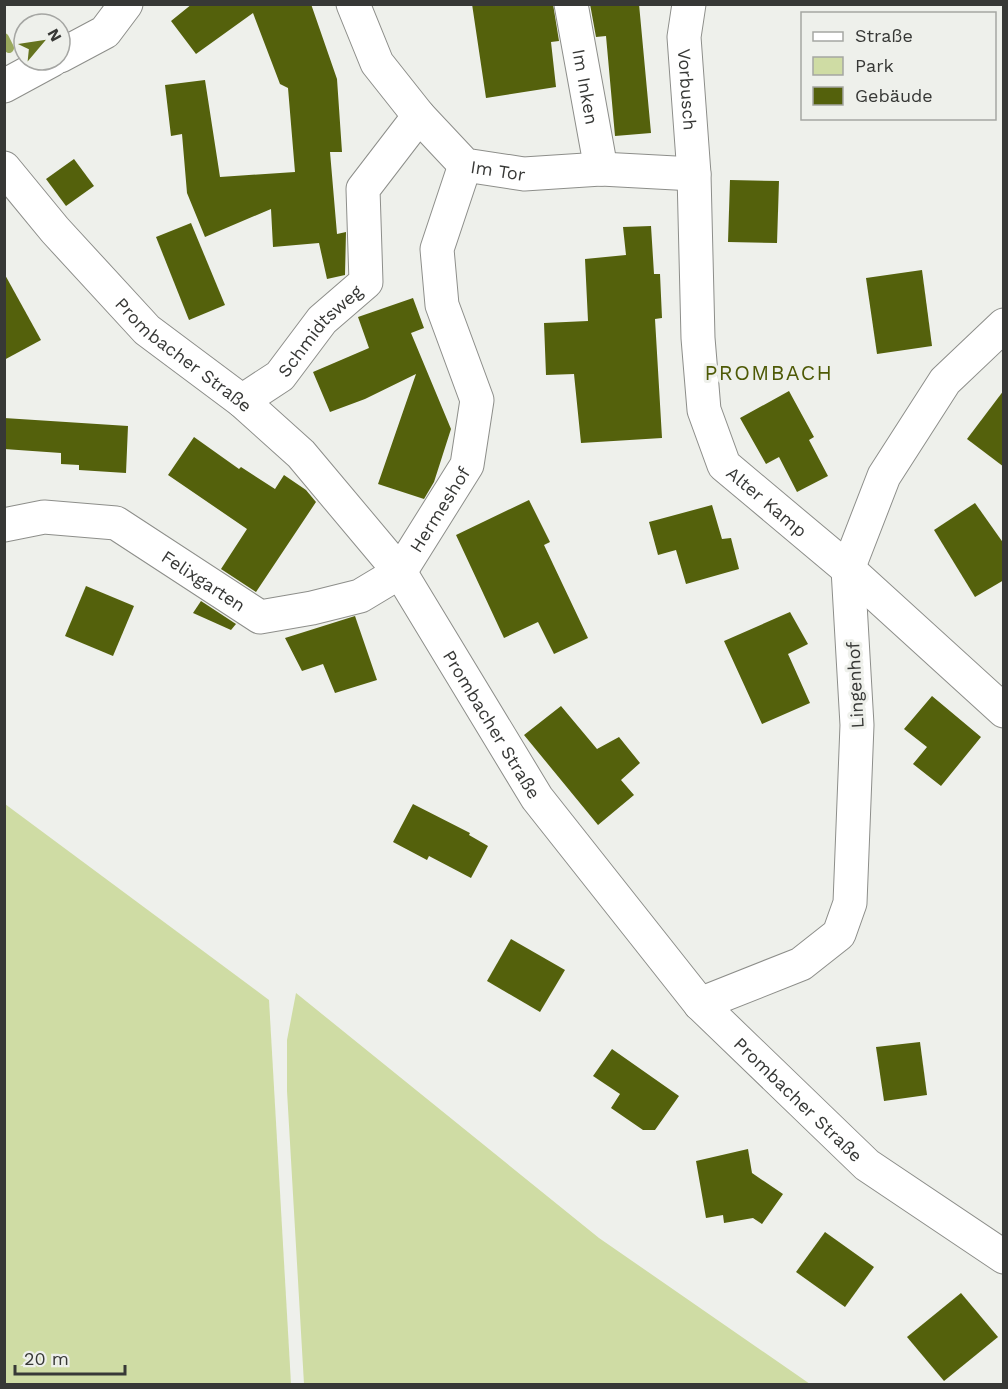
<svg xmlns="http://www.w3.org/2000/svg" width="1008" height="1389" font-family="'Work Sans',sans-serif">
<rect width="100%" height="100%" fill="#eef0eb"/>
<g fill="#cfdca4">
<polygon points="5,804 269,1000 291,1384 5,1384"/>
<polygon points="296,993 599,1238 810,1384 304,1384 287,1091 287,1040"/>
</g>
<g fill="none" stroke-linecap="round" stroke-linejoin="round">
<polyline stroke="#9aa95d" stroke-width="10" points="4,38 9,48"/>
</g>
<g fill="#54610c">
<polygon points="192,4 311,4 337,79 342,152 330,152 337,234 346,232 345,275 327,279 319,243 273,247 271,209 205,237 187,193 182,134 171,136 165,85 205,80 220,177 295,172 288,88 280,84 253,13 196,54 171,21"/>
<polygon points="472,4 553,4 559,41 551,42 556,87 486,98"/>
<polygon points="590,4 639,4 651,133 615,136 606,36 596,37"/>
<polygon points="74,159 94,186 66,206 46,179"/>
<polygon points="730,180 779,181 777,243 728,242"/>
<polygon points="191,223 225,305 189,320 156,237"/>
<polygon points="651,226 654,274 660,274 662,318 655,319 662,438 581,443 574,374 546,375 544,323 588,321 585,259 626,255 623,227"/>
<polygon points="922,270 932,346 877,354 866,278"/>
<polygon points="4,273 41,340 4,360"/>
<polygon points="413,298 424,328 411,333 451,429 434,482 424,499 378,484 416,374 365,399 330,412 313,372 369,348 358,317"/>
<polygon points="1004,390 1004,467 967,439"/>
<polygon points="789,391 814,437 809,440 828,476 797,492 779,457 766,464 740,418"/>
<polygon points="4,418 128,426 126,473 79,470 79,465 61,464 61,453 4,449"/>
<polygon points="194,437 239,469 241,467 275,489 284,475 306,490 316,502 256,592 221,569 247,529 168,475"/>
<polygon points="529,500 550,542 544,545 588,638 554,654 538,622 504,638 456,535"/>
<polygon points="975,503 1004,544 1004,580 975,597 934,530"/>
<polygon points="712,505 722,539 731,538 739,569 686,584 676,550 658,555 649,522"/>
<polygon points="86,586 134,606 113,656 65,636"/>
<polygon points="201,601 236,624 231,630 193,613"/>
<polygon points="790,612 808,644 788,654 810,703 762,724 724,641"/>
<polygon points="355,616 377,680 335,693 323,664 302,671 285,638"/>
<polygon points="932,696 981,737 941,786 913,764 927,747 904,729"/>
<polygon points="561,706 597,749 619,737 640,763 621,780 634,795 598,825 524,735"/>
<polygon points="413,804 470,833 469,835 488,846 471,878 429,856 427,860 393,842"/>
<polygon points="511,939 565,970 540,1012 487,981"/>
<polygon points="920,1042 927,1095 884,1101 876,1047"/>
<polygon points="612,1049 679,1096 655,1130 643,1130 611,1108 620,1094 593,1076"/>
<polygon points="748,1149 752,1173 783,1194 762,1224 753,1218 724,1223 723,1215 706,1218 696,1161"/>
<polygon points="825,1232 874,1267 845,1307 796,1272"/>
<polygon points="961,1293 998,1337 944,1381 907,1337"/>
</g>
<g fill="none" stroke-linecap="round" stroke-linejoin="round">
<defs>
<g id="street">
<path id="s1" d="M353 4 377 63 419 116 465 165 524 174 601 169 694 174"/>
<path id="s2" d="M571 4 601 169"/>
<path id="s3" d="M689 4 684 37 694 174 698 338 704 410 724 465 848 569 1004 711"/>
<polyline points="60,56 105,32 126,4"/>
<polyline points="4,86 52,60"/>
<path id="s4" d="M4 168 55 230 147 330 242 401 301 454 400 572 537 798 700 1004 867 1165 1004 1257"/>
<path id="s5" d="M242 401 280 376 322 320 366 282 363 189 419 116"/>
<path id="s6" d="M4 525 44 517 116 523 260 617 312 608 360 596 400 572 467 465 477 400 442 305 437 249 465 165"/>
<polyline points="700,1004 801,964 839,934 850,903 857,725 848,569 884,476 945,381 1004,325"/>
</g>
</defs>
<use href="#street" stroke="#8d8e8a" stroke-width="35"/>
<use href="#street" stroke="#fff" stroke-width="33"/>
</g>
<g text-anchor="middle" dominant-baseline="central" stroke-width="6" stroke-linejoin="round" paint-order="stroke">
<g font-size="18" fill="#373836" stroke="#eef0eb">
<text stroke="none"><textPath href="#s2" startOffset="84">Im Inken</textPath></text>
<text stroke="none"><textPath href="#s3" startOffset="86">Vorbusch</textPath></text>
<text stroke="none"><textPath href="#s1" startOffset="232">Im Tor</textPath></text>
<text stroke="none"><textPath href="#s5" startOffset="106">Schmidtsweg</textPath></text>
<text stroke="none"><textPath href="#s4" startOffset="260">Prombacher Straße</textPath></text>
<text stroke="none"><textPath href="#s3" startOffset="522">Alter Kamp</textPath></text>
<text stroke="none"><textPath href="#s6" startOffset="508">Hermeshof</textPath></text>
<text stroke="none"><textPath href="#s6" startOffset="218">Felixgarten</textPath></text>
<text transform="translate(855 685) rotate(-93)">Lingenhof</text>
<text stroke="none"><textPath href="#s4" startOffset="746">Prombacher Straße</textPath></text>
<text stroke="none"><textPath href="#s4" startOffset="1232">Prombacher Straße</textPath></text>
</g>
<g font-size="21" letter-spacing="1.5" fill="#4e5a06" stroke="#eef0eb">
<text x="769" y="372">PROMBACH</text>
</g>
</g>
<rect width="1008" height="1389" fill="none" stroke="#373836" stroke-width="12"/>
<rect x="801" y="12" width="195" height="108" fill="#eef0eb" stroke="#a5a6a3" stroke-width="1.5"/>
<rect x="813" y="32" width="30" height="9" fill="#ffffff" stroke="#a5a6a3" stroke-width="1.5"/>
<text x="855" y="42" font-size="18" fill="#373836">Straße</text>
<rect x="813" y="57" width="30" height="18" fill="#cfdca4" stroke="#a5a6a3" stroke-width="1.5"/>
<text x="855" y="72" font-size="18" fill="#373836">Park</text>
<rect x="813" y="87" width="30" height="18" fill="#54610c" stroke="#a5a6a3" stroke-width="1.5"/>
<text x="855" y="102" font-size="18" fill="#373836">Gebäude</text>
<g transform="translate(42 42) rotate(61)"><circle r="28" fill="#eef0eb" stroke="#a5a6a3" stroke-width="1.5"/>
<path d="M0-4.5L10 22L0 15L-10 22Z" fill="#65731f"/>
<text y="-9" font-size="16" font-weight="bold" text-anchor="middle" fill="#373836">N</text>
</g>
<path d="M15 1365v9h110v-9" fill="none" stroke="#373836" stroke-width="3"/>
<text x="24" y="1365" font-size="18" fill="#373836" stroke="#eef0eb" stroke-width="4.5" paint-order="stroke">20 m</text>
</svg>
